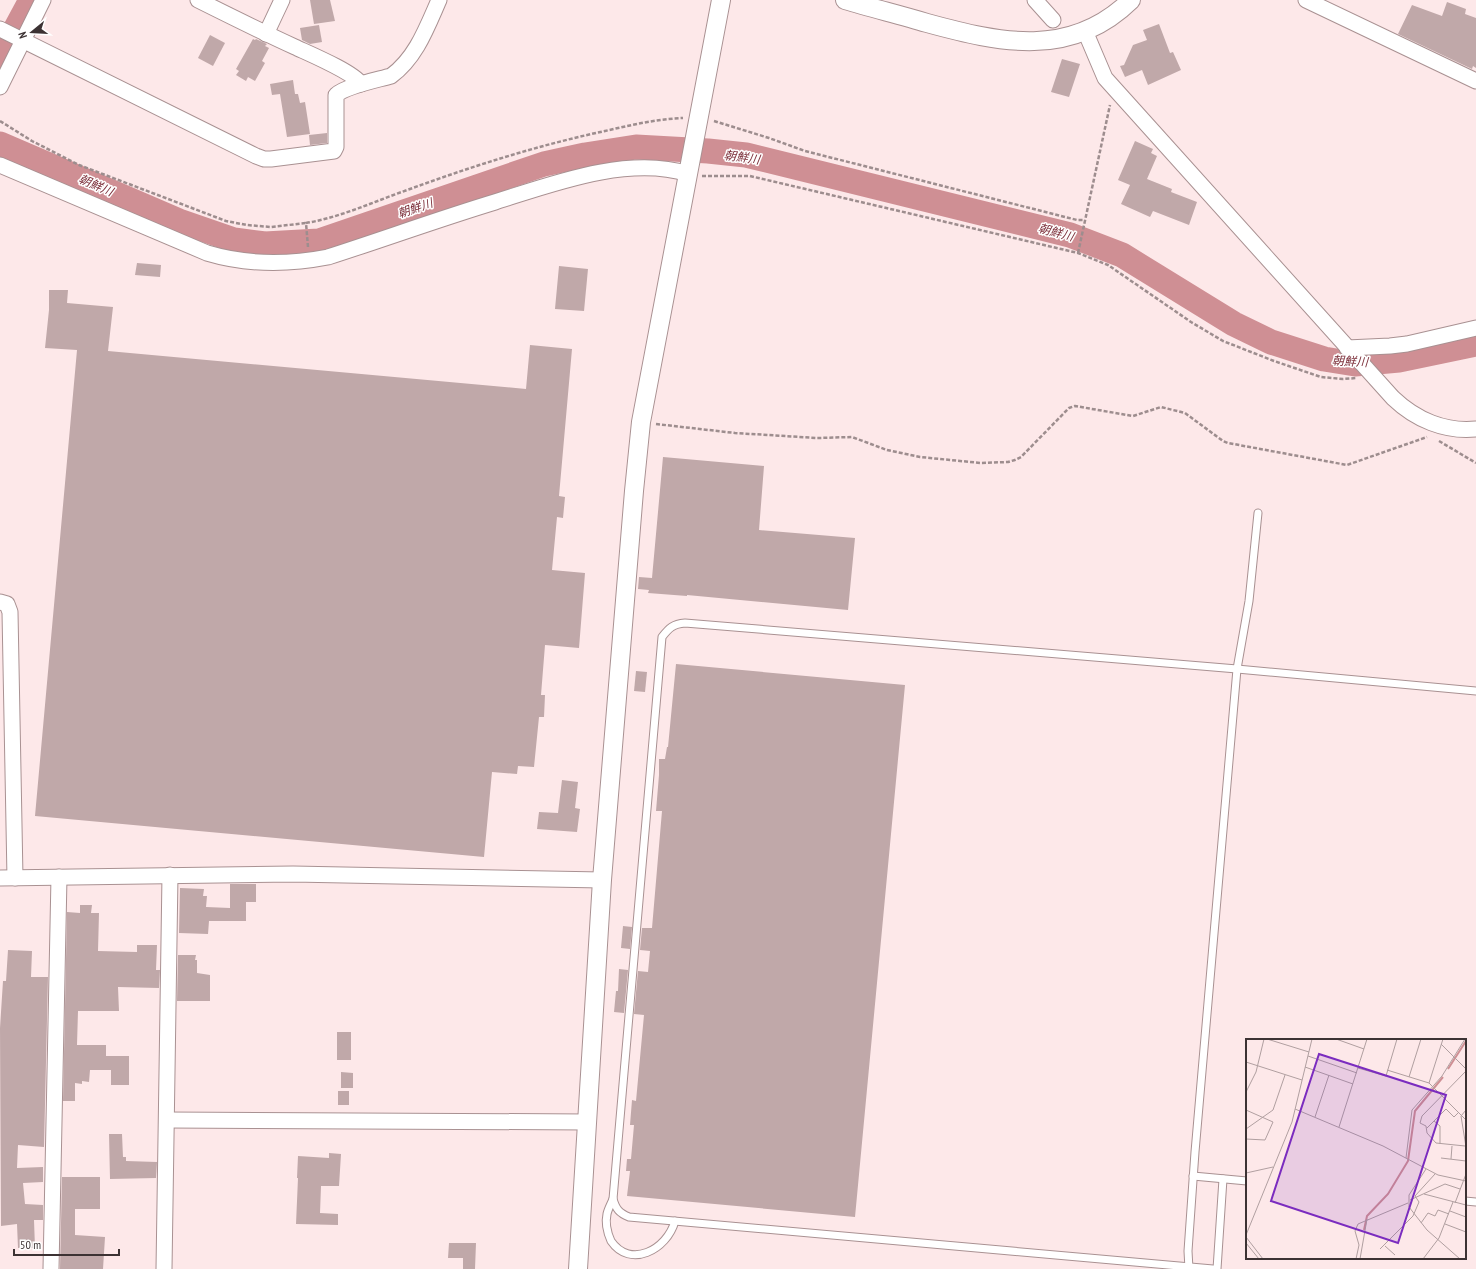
<svg xmlns="http://www.w3.org/2000/svg" width="1476" height="1269" font-family="'PT Sans Narrow','Noto Sans JP',sans-serif">
<rect width="100%" height="100%" fill="#fde8e9"/>
<g fill="none" stroke-linecap="round" stroke-linejoin="round">
<g stroke="#cf8f94" stroke-width="25">
<polyline points="16,28 31,0"/>
<polyline points="0,61 10,40"/>
<polyline points="0,144 179,221 234,240 265,244 319,241 544,164 585,155 636,147 708,151 746,155 1070,235 1122,255 1234,324 1271,342 1324,359 1355,364 1399,360 1476,344"/>
</g>
</g>
<g fill="#c0a8a9">
<polygon points="310,0 330,0 335,21 314,24"/>
<polygon points="1447,2 1466,9 1465,14 1476,18 1476,68 1473,66 1472,69 1398,34 1412,5 1442,16"/>
<polygon points="1159,24 1170,53 1173,52 1181,70 1148,85 1142,70 1125,77 1120,66 1124,65 1133,45 1147,40 1143,30"/>
<polygon points="319,25 322,42 310,44 302,40 300,28"/>
<polygon points="210,35 225,43 213,66 198,58"/>
<polygon points="253,39 255,40 256,39 267,44 265,46 269,48 262,61 265,63 255,81 248,77 246,81 236,75 239,71 236,69"/>
<polygon points="1062,59 1080,64 1069,97 1051,92"/>
<polygon points="293,80 295,94 298,94 300,103 305,102 310,134 287,137 280,94 272,95 270,84"/>
<polygon points="327,133 327,143 310,145 309,135"/>
<polygon points="1135,141 1153,149 1151,153 1157,156 1147,179 1172,189 1171,192 1197,202 1189,225 1153,211 1150,217 1121,204 1130,185 1118,180"/>
<polygon points="137,263 161,265 160,277 135,275"/>
<polygon points="559,266 588,269 584,311 555,309"/>
<polygon points="49,290 68,290 67,303 113,307 108,351 526,389 530,345 572,349 559,496 565,497 563,518 557,517 552,570 585,573 579,648 545,645 541,695 545,695 544,717 539,717 534,767 518,766 517,774 492,772 484,857 35,816 77,350 45,348 49,310"/>
<polygon points="663,457 764,466 759,530 855,538 848,610 687,595 687,596 648,593 649,590 638,589 639,577 652,578"/>
<polygon points="676,664 905,685 855,1217 627,1196 630,1171 626,1171 627,1159 631,1159 634,1125 630,1125 632,1100 636,1101 644,1015 634,1014 638,971 648,972 650,951 640,950 642,928 652,928 662,811 656,811 659,775 659,759 665,759 667,747 668,747"/>
<polygon points="636,671 647,672 645,692 634,691"/>
<polygon points="562,780 578,782 575,808 580,809 577,832 537,829 539,812 558,813"/>
<polygon points="230,884 256,884 256,902 246,902 246,921 209,921 208,934 179,933 180,888 204,889 203,896 207,896 206,907 230,908"/>
<polygon points="80,905 92,905 91,913 99,913 98,951 137,952 137,945 157,945 156,970 160,970 159,988 118,987 119,1011 78,1011 77,1045 106,1045 106,1056 129,1056 129,1085 111,1085 111,1070 90,1070 89,1082 82,1081 82,1084 75,1083 75,1101 63,1101 67,912 80,913"/>
<polygon points="623,926 632,927 630,949 621,948"/>
<polygon points="8,950 32,951 31,977 48,977 44,1147 18,1145 17,1168 43,1167 43,1182 23,1183 25,1204 43,1205 43,1220 34,1220 35,1248 18,1248 17,1224 1,1226 0,1028 3,981 6,981"/>
<polygon points="178,955 196,955 195,960 197,960 197,973 210,975 210,1001 177,1001"/>
<polygon points="619,969 628,970 624,1013 614,1012 616,991 618,991"/>
<rect x="337" y="1032" width="14" height="28"/>
<polygon points="341,1072 353,1073 353,1088 341,1088"/>
<rect x="338" y="1091" width="11" height="14"/>
<polygon points="109,1134 122,1134 123,1157 126,1157 126,1161 157,1162 156,1178 110,1179"/>
<polygon points="329,1153 341,1154 339,1186 321,1186 320,1213 338,1214 338,1225 296,1224 298,1178 297,1178 298,1156 329,1158"/>
<polygon points="62,1177 100,1177 100,1209 75,1209 75,1235 105,1237 103,1269 60,1269"/>
<polygon points="449,1243 476,1243 475,1269 463,1269 463,1258 448,1258"/>
</g>
<g fill="none" stroke-linecap="round" stroke-linejoin="round">
<defs>
<g id="service">
<polyline points="1193,1176 1247,1181"/>
<path d="M613 1199C611 1204 608 1209 607 1214 605 1223 607 1232 611 1241 630 1269 667 1250 675 1221"/>
<polyline points="1465,1201 1476,1202"/>
<polyline points="1189,1269 1188,1251 1195,1152 1237,669 1249,601 1258,513"/>
<path d="M1213 1269 629 1217C619 1213 616 1209 613 1199L662 637C669 628 673 624 685 623L1237 669 1476 691"/>
<polyline points="1217,1269 1223,1179"/>
</g>
<g id="minor">
<path d="M198 0C230 16 262 32 295 47 310 54 353 72 361 84"/>
<polyline points="1035,0 1053,20"/>
<polyline points="1306,0 1476,81"/>
<path d="M0 29 256 156 264 159H271L334 151 336 147V95C346 86 377 80 391 76 416 58 427 27 439 0"/>
<path d="M1085 31 1105 78 1393 398C1416 420 1445 432 1476 429"/>
<polyline points="266,34 282,0"/>
<polyline points="0,87 43,0"/>
<path d="M0 165 207 253C247 265 287 265 328 257 384 239 439 219 495 202 552 184 628 155 688 174"/>
<polyline points="1347,348 1390,346 1407,344 1476,328"/>
<polyline points="0,602 7,604 10,612 15,878"/>
<polyline points="0,878 293,874 602,880"/>
<polyline points="167,1120 587,1122"/>
<polyline points="51,1269 59,877"/>
<polyline points="164,1269 170,875"/>
</g>
<g id="tertiary">
<path d="M845 0C872 8 900 15 927 23 1000 43 1071 59 1131 0"/>
<polyline points="578,1269 602,880 634,491 641,422 721,0"/>
</g>
</defs>
<use href="#service" stroke="#a99192" stroke-width="9"/>
<use href="#minor" stroke="#a99192" stroke-width="17"/>
<use href="#tertiary" stroke="#a99192" stroke-width="20"/>
<g stroke="#9d8d8e" stroke-width="2.5" stroke-dasharray="4 2" stroke-linecap="butt">
<polyline points="0,121 32,141 79,165 226,221 247,225 271,227 306,223"/>
<polyline points="714,121 769,138 805,151 1077,220 1084,220"/>
<polyline points="702,176 750,176 1078,253 1108,265 1191,322 1223,341 1274,361 1321,377 1343,379 1357,378"/>
<path d="M308 247 306 223C342 217 375 201 410 189 473 166 539 145 605 131 631 125 657 119 683 118"/>
<polyline points="1078,253 1110,105"/>
<polyline points="656,424 735,433 817,438 852,437 887,450 920,457 981,463 1008,462 1015,460 1021,457 1069,408 1075,406 1133,416 1161,407 1185,413 1223,441 1228,443 1347,465 1427,437"/>
<polyline points="1439,441 1476,463"/>
</g>
<use href="#service" stroke="#fff" stroke-width="7"/>
<use href="#minor" stroke="#fff" stroke-width="15"/>
<use href="#tertiary" stroke="#fff" stroke-width="18"/>
</g>
<g text-anchor="middle" dominant-baseline="central" stroke-width="3" stroke-linejoin="round" paint-order="stroke">
<g font-size="12" font-style="italic" fill="#7d303b" stroke="#fff">
<text transform="translate(742 157) rotate(8)">朝鮮川</text>
<text transform="translate(96 185) rotate(23)">朝鮮川</text>
<text transform="translate(415 208) rotate(-19)">朝鮮川</text>
<text transform="translate(1056 232) rotate(15)">朝鮮川</text>
<text transform="translate(1350 361) rotate(3)">朝鮮川</text>
</g>
</g>
<g transform="translate(1246 1039)">
<rect width="220" height="220" fill="#fde8e9"/>
<path fill="none" stroke="#cf8f94" stroke-width="2" d="M202 30 220 2M118 191 121 177 142 155 162 122 169 72 197 38"/>
<path fill="none" stroke="#b09fa0" stroke-width="1" d="M21 0 63 13M90 0 118 10M195 5 220 30M62 17 111 34M0 23 56 41M59 28 107 45M112 29 140 37 151 0M141 31 183 44 220 81M163 38 175 0M183 44 197 0M0 53 10 33 18 0M49 70 137 107 192 136 220 142M0 71 27 83 19 101 0 100M69 78 83 36M188 82 194 87V105M93 88 121 0M181 89 200 70 208 78 212 74M0 90 27 71 39 36M219 107 190 104 181 94 180 87 174 84 176 77 220 32M220 108 215 77 220 71M160 119 166 71 196 37 219 0M195 119 220 122M205 120 206 107M180 130 163 156V168L181 191 214 220M0 134 27 128M178 155 220 166M164 161 199 145 214 150M209 164 220 135M204 172 220 178M175 184 182 174 189 177 192 171 203 175M199 185 220 193M0 196 46 83 66 0M0 198 17 220M0 204 13 220M139 207 149 216M134 210 167 177 173 163 169 157 189 135M110 220 113 206 109 192 112 185 162 164M114 220 121 180M177 220 193 199 207 163"/>
<path fill="#7b2cbf" fill-opacity="0.15" stroke="#7b2cbf" stroke-width="2" d="M73 15 200 56 152 204 25 162Z"/>
<rect width="220" height="220" fill="none" stroke="#3c3233" stroke-width="2"/>
</g>
<g transform="translate(32 32) rotate(252)" stroke="#ffffff" stroke-width="3" paint-order="stroke">
<path d="M0-3L7 15L0 10L-7 15Z" fill="#3c3233"/>
<text y="-6" font-size="11" font-weight="bold" text-anchor="middle" fill="#3c3233">N</text>
</g>
<path d="M14 1249v6h105v-6" fill="none" stroke="#3c3233" stroke-width="2"/>
<text x="20" y="1249" font-size="12" fill="#3c3233" stroke="#ffffff" stroke-width="3" paint-order="stroke">50 m</text>
</svg>
